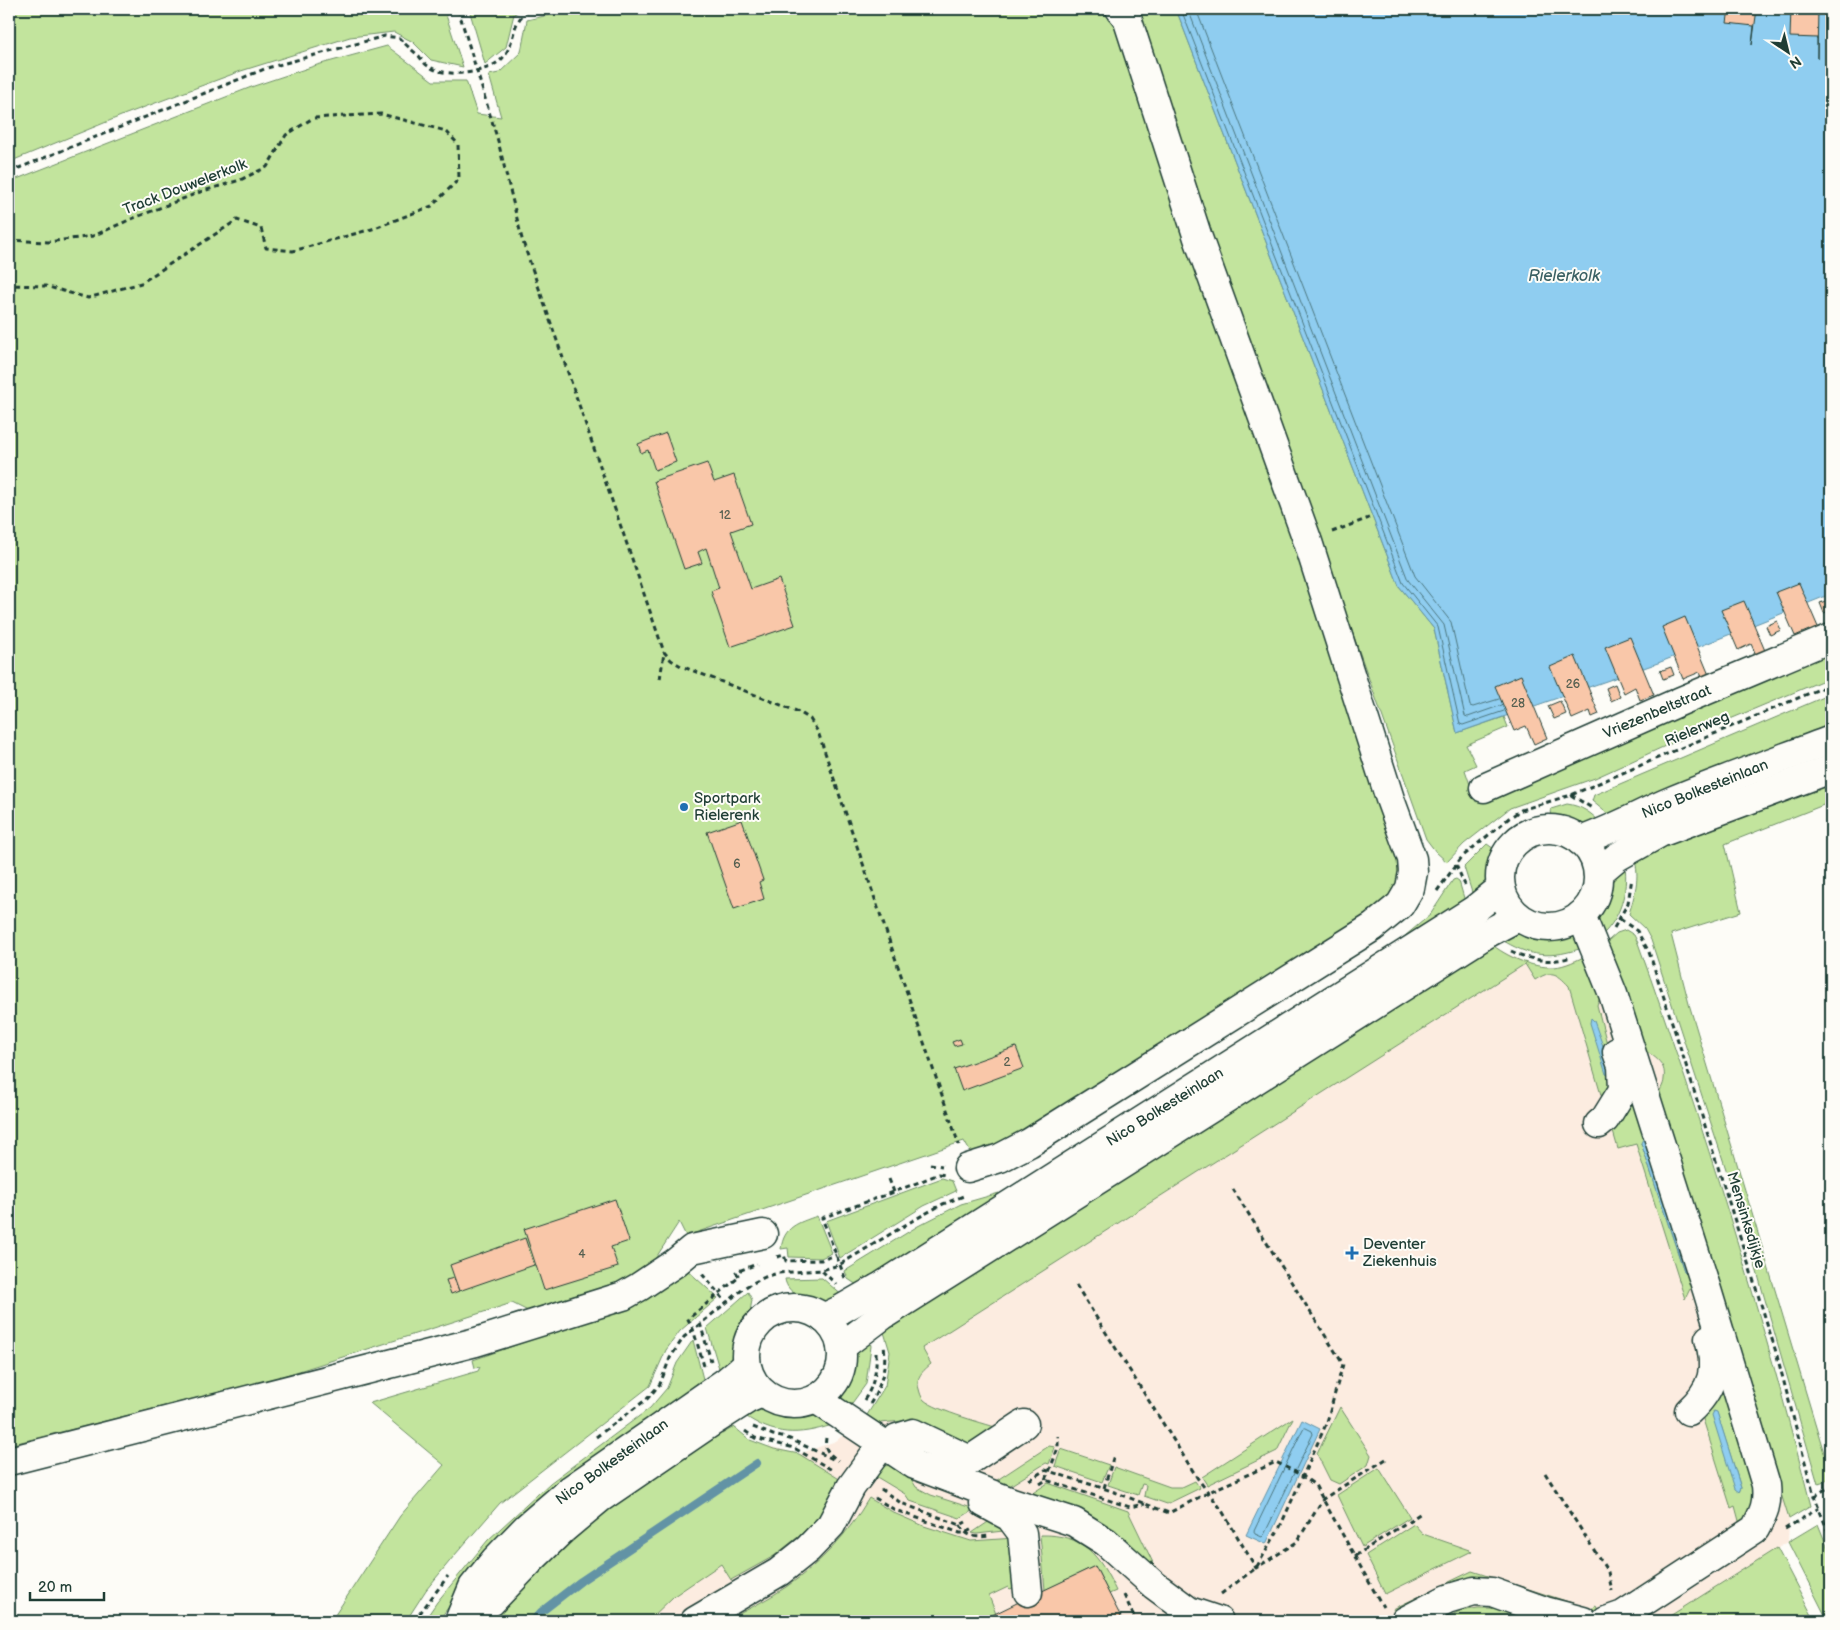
<svg xmlns="http://www.w3.org/2000/svg" width="1840" height="1630" font-family="'Balsamiq Sans',sans-serif">
<rect width="100%" height="100%" fill="#fdfcf7"/>
<filter id="ink" filterUnits="userSpaceOnUse"><feTurbulence type="fractalNoise" baseFrequency=".02" numOctaves="2"/><feDisplacementMap in="SourceGraphic" scale="10" xChannelSelector="R" yChannelSelector="G"/><feConvolveMatrix kernelMatrix="1 2 1 2 8 2 1 2 1" color-interpolation-filters="sRGB"/></filter>
<g filter="url(#ink)">
<polygon fill="#fcece0" points="1490,943 1498,949 1531,965 1556,967 1588,955 1640,1048 1656,1057 1662,1066 1750,1394 1789,1519 1788,1542 1765,1556 1797,1621 519,1621 768,1446 799,1454 836,1441 867,1415 885,1386 890,1352 884,1332 897,1324 893,1319"/>
<g fill="#c2e49d" stroke="#709068" fill-rule="evenodd">
<polygon points="9,9 444,9 463,67 431,60 413,42 394,32 350,37 241,71 126,114 9,162"/>
<polygon points="469,9 524,9 514,14 506,47 485,64"/>
<polygon points="574,9 1108,9 1122,27 1409,879 1378,911 1006,1147 972,1155 964,1141 686,1236 679,1222 646,1273 530,1312 512,1303 277,1378 9,1445 9,182 254,86 317,65 387,46 433,81 466,81 477,114 501,117 489,75 499,73 521,52 527,20"/>
<polygon points="1133,9 1176,9 1399,586 1434,629 1457,733 1504,717 1508,727 1466,745 1476,765 1465,770 1476,802 1831,653 1831,677 1663,747 1595,778 1510,808 1464,844 1447,862 1436,852 1426,839 1207,224"/>
<polygon points="1831,694 1831,733 1609,815 1592,801 1594,795"/>
<path d="M1831 779V802L1725 844 1741 912 1671 934 1689 1004 1828 1466 1831 1464V1477L1823 1483 1818 1484 1739 1209 1651 940 1645 929 1629 914C1634 896 1641 877 1634 858Z"/>
<path d="M1567 804C1582 806 1591 813 1601 823L1580 826 1552 820 1551 809Z"/>
<polygon points="1487,844 1497,851 1491,862 1489,880 1474,899 1464,867"/>
<path d="M1625 865C1628 891 1621 918 1601 936 1593 914 1609 882 1625 865Z"/>
<polygon points="1456,879 1459,881 1466,905 1387,951 1430,915 1453,880"/>
<path d="M1626 930 1634 935 1638 943C1704 1127 1763 1316 1811 1506L1789 1519 1656 1098C1659 1092 1664 1085 1664 1079 1667 1062 1652 1055 1640 1048L1602 946 1617 933Z"/>
<path d="M1573 932 1578 934 1585 947C1551 959 1530 958 1499 938L1514 933H1526L1541 937 1556 938Z"/>
<path d="M1490 943C1507 957 1532 968 1554 967 1566 966 1577 960 1588 955L1604 989 1597 1005 1615 1075 1604 1105 1569 986C1556 972 1551 970 1535 980L1525 964 922 1348 931 1364C923 1371 915 1377 919 1389 920 1393 921 1397 924 1400 937 1411 986 1424 1005 1430L974 1451 912 1424 903 1421 868 1424 872 1419 867 1415 885 1386 890 1352 884 1332 897 1324 893 1319Z"/>
<path d="M1632 1098 1696 1277 1685 1299 1636 1144 1618 1149 1612 1128ZM1641 1143 1687 1273 1684 1271Z"/>
<polygon points="942,1178 952,1181 956,1191 924,1206 840,1258 826,1221"/>
<polygon points="999,1193 1003,1201 857,1285 848,1279 845,1271 918,1226 961,1204"/>
<path d="M817 1216 832 1253 821 1258 789 1257 788 1248 781 1249C784 1226 798 1223 817 1216Z"/>
<polygon points="685,1268 718,1298 680,1331 666,1350 650,1386 500,1503 454,1556 426,1590 406,1621 331,1621 400,1516 444,1465 370,1403 478,1371 480,1367 475,1368 473,1360 599,1316"/>
<path d="M822 1278 844 1297C837 1300 832 1303 824 1303 810 1303 787 1295 785 1279Z"/>
<polygon points="748,1292 752,1300 749,1318 740,1335 727,1369 721,1375 707,1328"/>
<polygon points="869,1337 871,1346 866,1384 847,1410 843,1403 842,1395 850,1379 857,1353"/>
<polygon points="693,1340 703,1379 691,1388 696,1394 470,1579 438,1621 424,1621 437,1602 488,1540 550,1483 650,1408 667,1388 677,1363"/>
<path d="M1726 1380 1761 1487 1742 1532 1735 1506 1731 1508 1702 1416ZM1713 1411 1717 1413 1741 1488 1739 1492Z"/>
<polygon points="1340,1407 1371,1455 1368,1465 1339,1484 1330,1480 1317,1454"/>
<path d="M764 1409 783 1414 817 1415 832 1425C798 1436 774 1436 744 1415L748 1411Z"/>
<polygon points="1293,1418 1277,1451 1207,1485 1202,1477"/>
<polygon points="734,1427 750,1440 774,1449 799,1454 841,1480 819,1517 798,1537 774,1556 731,1580 721,1564 674,1596 648,1621 487,1621 579,1526 718,1428 722,1434"/>
<polygon points="1049,1446 1055,1447 1049,1464 1046,1463 1003,1490 988,1486"/>
<polygon points="1061,1449 1109,1465 1102,1482 1055,1466"/>
<polygon points="893,1465 906,1470 916,1487 931,1495 975,1509 960,1518 910,1501 905,1494 875,1476 883,1466"/>
<polygon points="1114,1467 1170,1487 1182,1487 1195,1481 1200,1488 1167,1504 1144,1496 1146,1485 1142,1484 1138,1495 1108,1485"/>
<polygon points="1379,1468 1410,1517 1362,1547 1337,1495"/>
<polygon points="1048,1483 1128,1511 1157,1571 1025,1498"/>
<path d="M869 1498 896 1514 924 1526 971 1541 1015 1538 1019 1585 1010 1589 1008 1587 989 1596 996 1614 980 1621H726C746 1610 767 1600 786 1587 821 1563 848 1534 869 1498Z"/>
<polygon points="997,1516 1012,1530 977,1534 972,1533"/>
<polygon points="1414,1524 1423,1534 1472,1551 1385,1594 1366,1555"/>
<polygon points="1818,1524 1831,1556 1831,1621 1828,1621 1788,1542"/>
<path d="M1040 1535C1084 1534 1099 1555 1116 1591L1109 1594 1095 1566 1045 1590Z"/>
<polygon points="1777,1548 1815,1621 1662,1621"/>
<polygon points="1472,1571 1591,1609 1596,1606 1599,1612 1590,1613 1495,1586 1397,1617 1393,1609"/>
<polygon points="1478,1608 1496,1608 1529,1621 1439,1621 1460,1611"/>
</g>
<g fill="#8fcdf0" stroke="#6293a5">
<polygon points="1176,9 1831,9 1831,594 1658,663 1457,733 1434,629 1399,586"/>
<polygon points="1591,1018 1594,1021 1612,1071 1610,1076 1606,1074 1590,1023"/>
<polygon points="1643,1139 1646,1142 1688,1274 1684,1271 1641,1143"/>
<polygon points="1714,1411 1717,1412 1741,1488 1739,1492 1735,1489 1712,1415"/>
<polygon points="1302,1420 1320,1429 1266,1544 1246,1535"/>
</g>
<g fill="none" stroke-linecap="round" stroke-linejoin="round">
<g stroke="#4c777f" stroke-width="1">
<polyline points="1181,9 1403,583 1438,627 1460,724 1463,725 1504,711"/>
<polyline points="1188,9 1408,580 1444,625 1465,716 1468,717 1502,705"/>
<polyline points="1196,9 1415,576 1451,622 1470,706 1473,707 1499,699"/>
<polygon points="1306,1428 1312,1431 1313,1434 1264,1535 1262,1537 1255,1534 1254,1531 1303,1429"/>
</g>
<polyline stroke="#6293a5" stroke-width="8" points="533,1621 541,1612 581,1581 757,1463"/>
</g>
<g fill="#f9c7a9" stroke="#1f3d34">
<polygon points="1667,9 1692,9 1691,14"/>
<polygon points="1729,9 1757,9 1752,45 1754,26 1727,23"/>
<polygon points="1791,9 1818,9 1817,58 1817,38 1790,37"/>
<polygon points="666,433 676,462 655,470 648,450 641,453 638,444"/>
<polygon points="707,463 714,482 734,475 751,524 731,531 751,589 779,579 795,625 730,647 711,591 719,588 706,548 698,552 702,563 684,569 654,481"/>
<polygon points="1799,583 1821,634 1812,638 1809,630 1795,636 1776,592"/>
<polygon points="1831,599 1831,610 1824,613 1820,603"/>
<polygon points="1744,601 1766,653 1757,657 1751,644 1738,650 1721,610"/>
<polygon points="1685,617 1709,675 1702,678 1700,672 1683,679 1662,627"/>
<polygon points="1777,621 1781,630 1770,635 1766,626"/>
<polygon points="1630,637 1654,695 1640,700 1635,687 1624,693 1605,647"/>
<polygon points="1575,656 1599,714 1592,717 1590,711 1572,719 1550,667"/>
<polygon points="1671,667 1674,675 1663,679 1660,671"/>
<polygon points="1521,675 1547,738 1534,744 1526,726 1514,731 1495,686"/>
<polygon points="1615,684 1620,697 1611,701 1606,688"/>
<polygon points="1560,701 1566,714 1554,719 1548,706"/>
<polygon points="742,820 763,880 759,882 764,899 734,909 707,832"/>
<polygon points="960,1039 962,1044 954,1046 952,1042"/>
<polygon points="1016,1047 1024,1068 962,1091 954,1069"/>
<polygon points="615,1199 629,1241 611,1247 618,1267 544,1290 524,1229"/>
<polygon points="525,1238 534,1265 459,1291 450,1265"/>
<polygon points="454,1278 459,1291 451,1294 446,1280"/>
<polygon points="1095,1566 1123,1621 980,1621 1021,1601"/>
</g>
<g fill="none" stroke-linecap="round" stroke-linejoin="round">
<defs>
<g id="minor">
<polyline points="1484,788 1681,701 1831,638"/>
<circle cx="1549" cy="878" r="49"/>
<path d="M1580 841C1612 830 1640 814 1671 801 1724 779 1778 760 1831 740"/>
<polyline points="1598,873 1617,857 1660,833 1831,769"/>
<path d="M1581 915 1613 994 1707 1290 1766 1485C1768 1504 1764 1512 1755 1529L1623 1615 1606 1621"/>
<polyline points="1599,1124 1605,1119 1623,1090 1622,1066 1617,1052"/>
<polyline points="968,1168 1000,1158 1029,1143 1373,927 1400,905 1410,888 1413,872 1412,859 1390,799 1308,542 1198,238 1127,18 1120,9"/>
<circle cx="794" cy="1356" r="48"/>
<polyline points="823,1318 840,1310 880,1287 1474,910 1501,888"/>
<polyline points="841,1347 882,1316 1488,933 1518,917"/>
<polyline points="816,1399 915,1465 1012,1502 1074,1522 1106,1542 1154,1585 1189,1611 1219,1621"/>
<path d="M1689 1411C1713 1389 1718 1369 1709 1339"/>
<polyline points="897,1438 913,1433 970,1460 1024,1424"/>
<polyline points="9,1461 476,1342 623,1296 639,1287 675,1263 692,1249 763,1234"/>
<polyline points="984,1503 1010,1517 1022,1533 1028,1592"/>
<polyline points="459,1621 473,1587 495,1560 527,1527 570,1490 727,1381 746,1365"/>
<polyline points="461,1621 491,1602 531,1560 562,1530 599,1499 712,1422 748,1399 762,1393"/>
<polyline points="695,1621 779,1572 808,1549 831,1525 851,1487 883,1443"/>
<polyline points="1405,1621 1447,1599 1474,1591 1492,1592 1545,1611 1583,1621"/>
</g>
</defs>
<use href="#minor" stroke="#1f3d34" stroke-width="31"/>
<g stroke="#1f3d34" stroke-width="3" stroke-dasharray="5 4" stroke-linecap="butt">
<polyline points="458,9 498,141 522,239 664,652 671,660 681,666 799,712 810,719 818,732 959,1145"/>
<path d="M9 172 267 68 385 36 399 38C405 44 412 50 419 56 422 60 425 65 430 67 447 79 494 73 505 55 517 37 510 21 531 9"/>
<polyline points="9,240 48,242 93,236 129,220 200,192 240,180 267,167 286,135 313,118 381,114 446,131 458,144 459,179 432,206 372,229 293,251 266,248 261,228 237,220 141,283 88,298 45,286 9,285"/>
<polyline points="1332,532 1369,518"/>
<polyline points="660,679 664,653"/>
<polyline points="1571,795 1592,808"/>
<polyline points="1456,865 1465,885"/>
<polyline points="1437,891 1462,857 1509,818 1521,810 1571,795 1831,684"/>
<polyline points="1620,919 1637,931 1649,952 1685,1062 1776,1352 1814,1496 1831,1539"/>
<polyline points="1614,928 1628,903 1632,878"/>
<path d="M1511 951C1530 960 1551 964 1571 957"/>
<polyline points="930,1164 942,1166"/>
<polyline points="889,1179 894,1192"/>
<polyline points="777,1257 784,1255 786,1261 821,1260 836,1255"/>
<polyline points="822,1271 836,1284"/>
<polyline points="702,1274 726,1302"/>
<polyline points="845,1278 822,1218 894,1192 939,1174 945,1175"/>
<polyline points="1076,1285 1198,1479 1221,1509 1256,1568 1297,1542 1323,1499 1386,1459"/>
<polyline points="700,1323 711,1361"/>
<polyline points="704,1366 693,1329 688,1319 739,1277 736,1272 757,1264"/>
<path d="M864 1400C874 1386 877 1369 876 1353"/>
<path d="M870 1404C881 1387 887 1366 884 1346"/>
<polyline points="753,1427 773,1435 790,1439 835,1460"/>
<polyline points="745,1431 755,1438 794,1448 832,1470"/>
<polyline points="596,1437 647,1399 660,1384 670,1358 684,1337 747,1286 765,1277 778,1273 822,1270 839,1265 912,1221 943,1204 966,1195"/>
<path d="M826 1438C824 1451 829 1453 838 1461"/>
<polyline points="1545,1473 1608,1572 1612,1591"/>
<polyline points="1029,1480 1045,1470 1112,1491 1169,1513 1209,1492 1276,1462 1301,1475 1315,1485 1383,1607"/>
<polyline points="1046,1480 1058,1448 1058,1436"/>
<polyline points="1040,1484 1046,1480 1130,1507 1145,1504"/>
<polyline points="1104,1488 1114,1455"/>
<polyline points="881,1489 901,1503 960,1525 966,1522"/>
<polyline points="1814,1496 1831,1486"/>
<polyline points="875,1498 895,1510 960,1533 965,1533 974,1528"/>
<path d="M960 1525C967 1537 975 1538 989 1536"/>
<polyline points="1785,1529 1819,1508"/>
<polyline points="1355,1556 1421,1513"/>
<polyline points="1221,1594 1256,1568 1280,1527 1327,1422 1343,1364 1231,1186"/>
<polyline points="1124,1595 1136,1621"/>
<polyline points="414,1621 448,1576"/>
</g>
<use href="#minor" stroke="#fdfcf7" stroke-width="28"/>
</g>
</g>
<g fill="#1f6fb2" stroke="#fdfcf7" stroke-width="2">
<circle cx="684" cy="807" r="5"/>
<path d="M1349.5 1245.5h5v5h5v5h-5v5h-5v-5h-5v-5h5z"/>
</g>
<g text-anchor="middle" dominant-baseline="central" stroke-width="4" stroke-linejoin="round" paint-order="stroke">
<g font-size="12" fill="#566051">
<text x="725" y="515">12</text>
<text x="1573" y="684">26</text>
<text x="1518" y="703">28</text>
<text x="737" y="864">6</text>
<text x="1007" y="1062">2</text>
<text x="582" y="1254">4</text>
</g>
<g font-size="15" fill="#1f3d34" stroke="#fdfcf7">
<text transform="translate(185 187) rotate(-21)">Track Douwelerkolk</text>
<text transform="translate(1657 712) rotate(-23)">Vriezenbeltstraat</text>
<text transform="translate(1697 729) rotate(-23)">Rielerweg</text>
<text transform="translate(1705 789) rotate(-22)">Nico Bolkesteinlaan</text>
<text transform="translate(1165 1107) rotate(-32)">Nico Bolkesteinlaan</text>
<text transform="translate(1746 1220) rotate(73)">Mensinksdijkje</text>
<text transform="translate(612 1462) rotate(-36)">Nico Bolkesteinlaan</text>
</g>
<g font-size="15" fill="#1f3d34" stroke="#fdfcf7" text-anchor="start">
<text x="694" y="798">Sportpark<tspan x="694" dy="17">Rielerenk</tspan></text>
<text x="1363" y="1244">Deventer<tspan x="1363" dy="17">Ziekenhuis</tspan></text>
</g>
<g font-size="16" font-style="italic" fill="#3b6163" stroke="#fdfcf7">
<text x="1564" y="276">Rielerkolk</text>
</g>
</g>
<rect width="1840" height="1630" fill="none" stroke="#fdfcf7" stroke-width="30"/>
<rect x="15" y="15" width="1810" height="1600" fill="none" stroke="#1f3d34" stroke-width="2" filter="url(#ink)"/>
<g transform="translate(1788 52) rotate(145)" stroke="#fdfcf7" stroke-width="4" paint-order="stroke">
<path d="M0-4L9 19L0 12L-9 19Z" fill="#1f3d34"/>
<text y="-8" font-size="14" font-weight="bold" text-anchor="middle" fill="#1f3d34">N</text>
</g>
<path d="M30 1592v8h74v-8" fill="none" stroke="#1f3d34" stroke-width="2.5"/>
<text x="38" y="1592" font-size="15" fill="#1f3d34" stroke="#fdfcf7" stroke-width="4" paint-order="stroke">20 m</text>
</svg>
